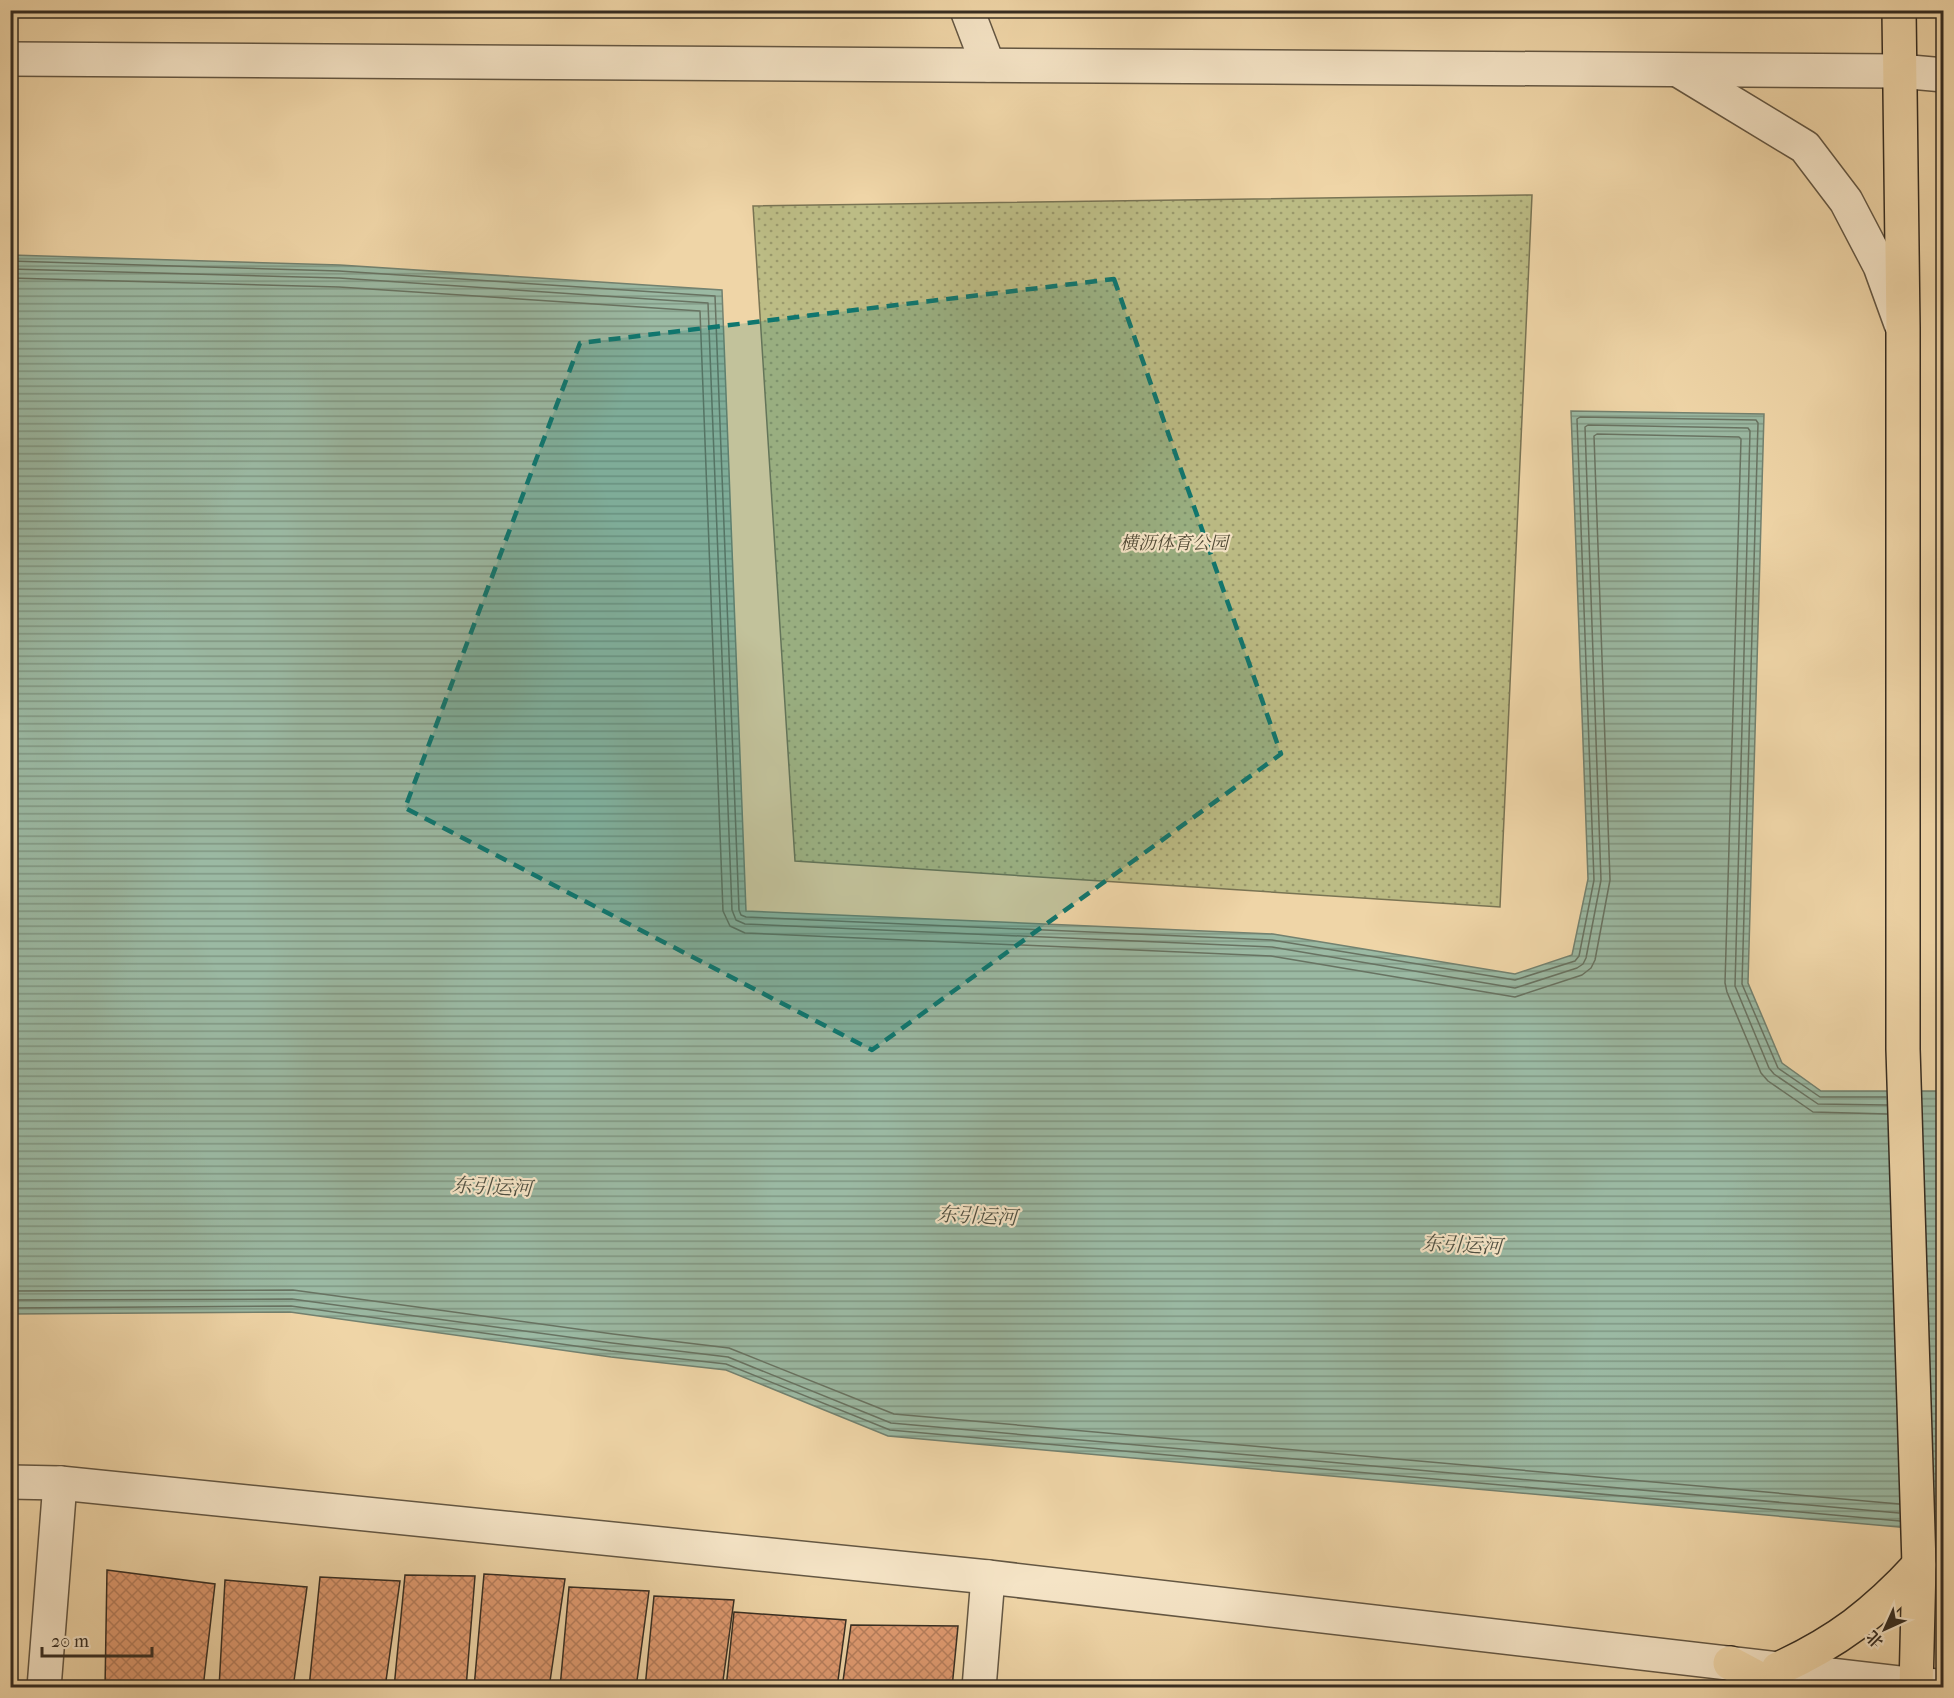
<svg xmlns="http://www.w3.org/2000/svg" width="1954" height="1698" font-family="'IM FELL French Canon','Noto Serif SC',serif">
<defs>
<pattern id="park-dots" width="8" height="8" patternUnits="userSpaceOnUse" patternTransform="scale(1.5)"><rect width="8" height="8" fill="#bcbc85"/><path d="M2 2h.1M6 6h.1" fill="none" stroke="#9a996c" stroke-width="1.8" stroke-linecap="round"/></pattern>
<pattern id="water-rules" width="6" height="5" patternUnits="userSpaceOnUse" patternTransform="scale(1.5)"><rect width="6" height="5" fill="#9bb9a3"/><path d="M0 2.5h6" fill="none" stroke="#7f9784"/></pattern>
<pattern id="building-cross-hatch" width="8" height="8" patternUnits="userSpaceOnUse" patternTransform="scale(1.5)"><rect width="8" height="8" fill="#df9a70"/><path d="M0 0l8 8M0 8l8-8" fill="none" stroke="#b67e5c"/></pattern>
</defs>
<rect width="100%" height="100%" fill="#efd5a7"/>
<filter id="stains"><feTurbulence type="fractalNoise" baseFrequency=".00333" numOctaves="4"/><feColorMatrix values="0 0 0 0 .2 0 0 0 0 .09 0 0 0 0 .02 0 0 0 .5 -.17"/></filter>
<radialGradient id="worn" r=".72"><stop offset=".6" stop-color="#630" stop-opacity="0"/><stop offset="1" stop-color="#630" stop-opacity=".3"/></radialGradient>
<polygon fill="url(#park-dots)" stroke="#797454" stroke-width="1.5" points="1532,195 1500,907 795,861 753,206"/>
<polygon fill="url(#water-rules)" stroke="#73816f" stroke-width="1.5" points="11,255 340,265 722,290 746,911 1273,934 1515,974 1572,955 1588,879 1571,411 1764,414 1748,983 1782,1063 1821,1091 1943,1091 1943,1531 888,1436 726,1370 611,1357 290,1312 11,1314"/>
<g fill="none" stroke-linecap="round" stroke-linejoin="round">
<g stroke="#687362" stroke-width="1.5">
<polyline points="10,261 339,271 715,296 739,910 741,915 746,917 1272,940 1515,980 1575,961 1579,956 1594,880 1577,419 1580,417 1756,420 1758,423 1742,984 1778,1068 1820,1097 1886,1097"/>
<polyline points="10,269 339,278 708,303 732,910 736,920 745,924 1272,947 1515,988 1577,968 1583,964 1586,958 1601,880 1585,427 1588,425 1748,428 1750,431 1735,986 1769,1068 1774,1074 1818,1104 1887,1105"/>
<polyline points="10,278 339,287 700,311 723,911 730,926 745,933 1271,956 1515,997 1582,975 1591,968 1595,960 1610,880 1594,436 1597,434 1739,437 1741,439 1725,983 1727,992 1761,1073 1768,1081 1813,1112 1887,1114"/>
<polyline points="10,1291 293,1290 613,1334 729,1348 894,1414 1899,1504"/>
<polyline points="10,1300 292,1299 612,1343 728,1357 891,1423 1899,1513"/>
<polyline points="10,1308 291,1306 611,1351 726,1364 890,1430 1900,1521"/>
</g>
</g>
<g fill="url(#building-cross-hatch)" stroke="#362d22" stroke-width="1.5">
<polygon points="107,1570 215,1584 203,1688 105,1688"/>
<polygon points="484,1574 565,1579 549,1688 474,1688"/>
<polygon points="405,1575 475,1576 466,1688 394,1688"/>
<polygon points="320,1577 400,1581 385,1688 309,1688"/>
<polygon points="225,1580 307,1587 293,1688 219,1688"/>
<polygon points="569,1587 649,1591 636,1688 560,1688"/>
<polygon points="654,1596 734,1600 722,1688 645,1688"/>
<polygon points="734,1612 846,1620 837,1688 726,1688"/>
<polygon points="851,1625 958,1626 952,1688 842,1688"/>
</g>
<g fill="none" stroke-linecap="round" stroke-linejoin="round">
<defs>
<g id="minor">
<polyline points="967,10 988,65"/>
<polyline points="10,59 1899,71 1944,75"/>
<polyline points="1678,70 1805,147 1846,201 1880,266 1901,324"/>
<polyline points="10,1482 60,1483 988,1577 1916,1685 1944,1686"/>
<polyline points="44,1688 60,1483"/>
<polyline points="979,1688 988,1577"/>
</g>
<g id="major">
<polyline points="1899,10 1903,328 1903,1049 1919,1565 1916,1688"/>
<polyline points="1730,1663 1777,1688"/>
<path d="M1778 1669C1837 1642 1875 1613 1919 1565"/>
</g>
</defs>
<use href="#minor" stroke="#645743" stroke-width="36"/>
<use href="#major" stroke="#362d22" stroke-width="36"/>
<use href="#minor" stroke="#f5e4c6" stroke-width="33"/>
<use href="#major" stroke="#efd5a7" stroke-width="33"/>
</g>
<path fill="#0f766e" fill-opacity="0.2" stroke="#0f766e" stroke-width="4.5" stroke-dasharray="12 8" stroke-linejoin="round" d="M1114 279 1281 754 872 1050 405 808 580 343Z"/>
<g text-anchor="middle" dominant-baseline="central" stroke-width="4.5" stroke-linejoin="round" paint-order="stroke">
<g font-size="18" font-style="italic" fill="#514a36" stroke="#f5e4c6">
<text x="1174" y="543">横沥体育公园</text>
</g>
<g font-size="20" font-style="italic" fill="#4f5042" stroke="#f5e4c6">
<text transform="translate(492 1187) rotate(3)">东引运河</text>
<text transform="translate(977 1216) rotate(3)">东引运河</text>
<text transform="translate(1462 1245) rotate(3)">东引运河</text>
</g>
</g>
<rect width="1954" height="1698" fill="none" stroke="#efd5a7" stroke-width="36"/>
<rect x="12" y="12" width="1930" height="1674" fill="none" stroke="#362d22" stroke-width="3"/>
<rect x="18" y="18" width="1918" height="1662" fill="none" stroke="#362d22" stroke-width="1.5"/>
<g transform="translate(1885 1629) rotate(225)" stroke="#f5e4c6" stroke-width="4.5" paint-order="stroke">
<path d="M0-4.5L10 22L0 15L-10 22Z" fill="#362d22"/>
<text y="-9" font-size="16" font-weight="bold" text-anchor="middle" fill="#362d22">北</text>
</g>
<path d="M42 1647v9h110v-9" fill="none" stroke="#362d22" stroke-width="3"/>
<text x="51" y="1647" font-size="18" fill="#362d22" stroke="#f5e4c6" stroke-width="4.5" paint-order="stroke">20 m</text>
<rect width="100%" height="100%" filter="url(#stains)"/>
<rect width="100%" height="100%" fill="url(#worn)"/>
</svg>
